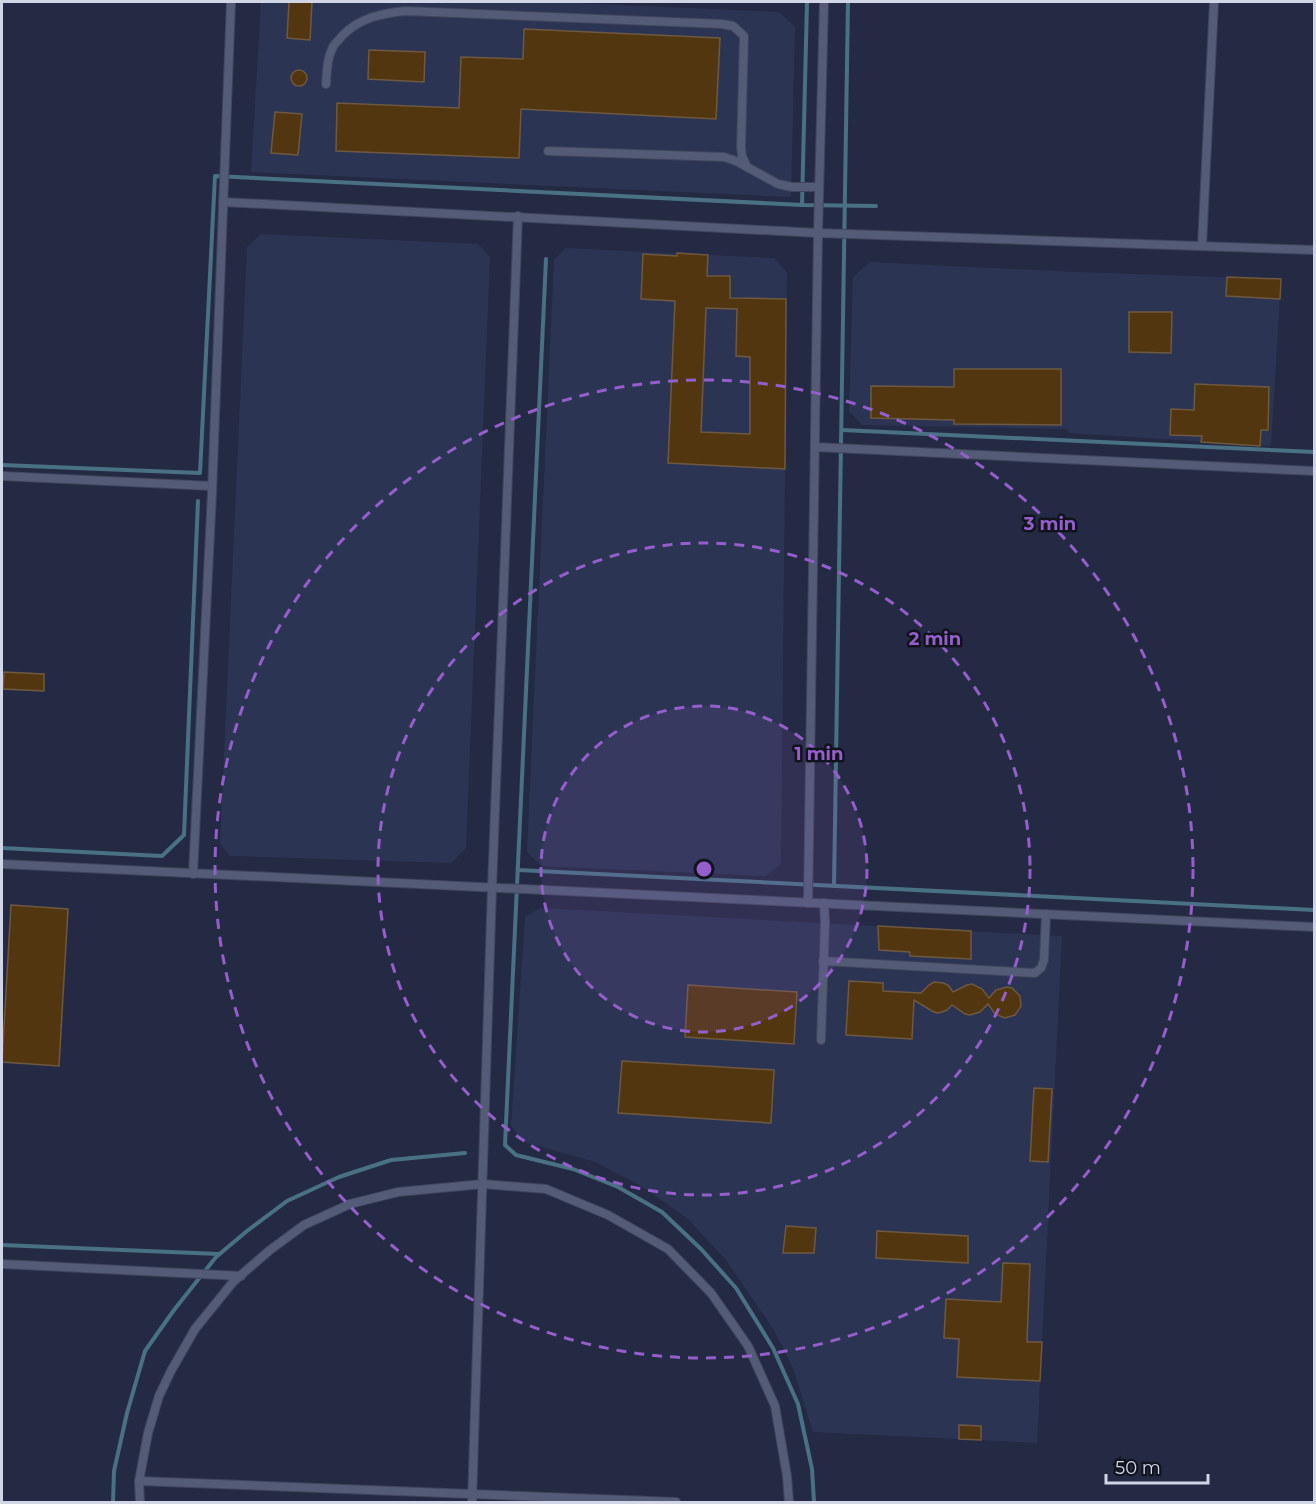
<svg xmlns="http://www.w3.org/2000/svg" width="1316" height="1504" font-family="Montserrat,sans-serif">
<rect width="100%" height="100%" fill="#242a43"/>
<g fill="#2c3453">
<polygon points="261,2 552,2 779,12 795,27 791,197 251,172"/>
<polygon points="261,234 478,244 490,257 466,848 451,863 230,856 220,844 247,247"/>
<polygon points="566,248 774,258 787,272 781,864 765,876 542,866 527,852 554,260"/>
<polygon points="870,262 1076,272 1281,279 1271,446 1069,433 1068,429 862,425 849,411 853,277"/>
<polygon points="540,908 1062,936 1037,1443 813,1432 793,1368 774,1330 726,1260 688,1219 643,1187 595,1162 524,1142 511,1126 525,917"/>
</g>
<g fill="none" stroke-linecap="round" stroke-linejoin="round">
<g stroke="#4a7084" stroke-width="4">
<polyline points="802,205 807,2"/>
<polyline points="546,259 505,1145 516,1155 573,1169 618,1187 662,1212 701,1249 736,1288 773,1348 798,1404 812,1469 814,1502"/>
<polyline points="842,430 1314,452"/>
<polyline points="2,465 200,473 215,176 802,205 876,206"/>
<polyline points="2,848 162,856 184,835 198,501"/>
<polyline points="518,870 1314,910"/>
<polyline points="834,886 848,2"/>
<polyline points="2,1245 219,1254"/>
<polyline points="113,1502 114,1471 127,1413 145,1351 174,1310 216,1257 247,1231 287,1201 339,1177 391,1160 465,1153"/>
</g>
</g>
<g fill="#513610" stroke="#6e5940" stroke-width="1.5" fill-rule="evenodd">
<polygon points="289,2 312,2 310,40 287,38"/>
<polygon points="524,29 720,38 716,119 521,109 519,158 336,151 337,103 459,108 461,57 523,59"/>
<polygon points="369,50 425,52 424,82 368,79"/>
<circle cx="299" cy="78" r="8"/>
<polygon points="275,112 302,114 298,155 271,153"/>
<path d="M677 253 708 255 707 276H730V298L786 299 785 469 668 463 675 301 641 299 643 254 677 256ZM706 308 737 309 736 356 750 357V434L701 432Z"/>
<polygon points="1227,277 1281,279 1280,299 1226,296"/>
<polygon points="1129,312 1172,312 1171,353 1129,352"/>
<polygon points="954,369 1061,369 1061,425 954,424 954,420 871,418 871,386 954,387"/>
<polygon points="1195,384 1269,387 1268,430 1261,430 1260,446 1201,442 1202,436 1170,435 1171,409 1194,410"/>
<polygon points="4,672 44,674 44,691 3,689"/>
<polygon points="11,905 68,909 59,1066 2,1062"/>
<polygon points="878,926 971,931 971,959 910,956 910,952 879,950"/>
<polygon points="849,981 883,983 883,991 921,993 929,985 934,982 944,983 949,986 953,992 967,985 972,984 982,989 989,998 996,990 1007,987 1012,988 1020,996 1021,1006 1015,1015 1005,1018 995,1014 988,1004 980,1012 970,1015 965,1014 952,1005 947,1010 942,1012 937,1013 932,1011 914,1000 912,1039 846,1035"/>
<polygon points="688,985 797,992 794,1044 685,1037"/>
<polygon points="622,1061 774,1070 771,1123 618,1113"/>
<polygon points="1034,1088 1052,1089 1048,1162 1030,1161"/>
<polygon points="786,1226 816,1228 814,1253 783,1253"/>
<polygon points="877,1231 968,1236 968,1263 876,1258"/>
<polygon points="1003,1263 1030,1264 1027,1342 1042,1342 1040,1381 957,1377 959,1339 944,1338 946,1299 1001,1302"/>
<polygon points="959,1425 981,1426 981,1440 959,1439"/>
</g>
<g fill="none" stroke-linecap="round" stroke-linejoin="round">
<defs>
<g id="lane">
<path d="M326 84C327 71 327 58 333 47 335 43 339 40 342 36 359 18 382 13 406 11L722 24 733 26 744 36 741 147 742 156 747 167"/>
<polyline points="548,151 724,157 736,161 778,184 792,187 819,187"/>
<polyline points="223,202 818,233 1314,250"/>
<polyline points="1202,246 1214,2"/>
<polyline points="815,447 1314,471"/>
<polyline points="2,476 212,486"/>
<polyline points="2,864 1314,927"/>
<polyline points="193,874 212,493 231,2"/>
<polyline points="808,903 818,233 824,2"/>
<polyline points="823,961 1035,973 1041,968 1044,960 1046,914"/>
<polyline points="821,1040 825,923 824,903"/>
<polyline points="2,1264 241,1276"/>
<polyline points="139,1481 676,1502"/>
<polyline points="140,1502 139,1481 148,1433 159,1396 171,1371 195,1329 233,1282 270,1250 304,1225 350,1204 398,1192 483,1184 546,1189 608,1215 668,1249 711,1293 748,1346 775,1406 787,1476 789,1502"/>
<polyline points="472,1502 492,888 518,216"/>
</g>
</defs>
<use href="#lane" stroke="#40455a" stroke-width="10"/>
<use href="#lane" stroke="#535b77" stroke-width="8"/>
</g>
<circle cx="704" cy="869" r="163" fill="#955fcb" fill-opacity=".12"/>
<g fill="none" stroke="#955fcb" stroke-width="3" stroke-dasharray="10 8">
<circle cx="704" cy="869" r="163"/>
<circle cx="704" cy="869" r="326"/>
<circle cx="704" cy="869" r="489"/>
</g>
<circle cx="704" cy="869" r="9" fill="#955fcb" stroke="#11141f" stroke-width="3"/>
<g font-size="18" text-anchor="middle" font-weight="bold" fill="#955fcb" stroke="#11141f" stroke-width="5" stroke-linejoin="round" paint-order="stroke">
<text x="1050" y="530">3 min</text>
<text x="935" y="645">2 min</text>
<text x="819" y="760">1 min</text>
</g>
<rect width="1316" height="1504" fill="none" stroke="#d1d6e7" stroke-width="6"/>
<path d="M1106 1474v9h102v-9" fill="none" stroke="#d1d6e7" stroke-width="3"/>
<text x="1115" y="1474" font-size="18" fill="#d1d6e7" stroke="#11141f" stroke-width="4.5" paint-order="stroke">50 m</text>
</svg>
